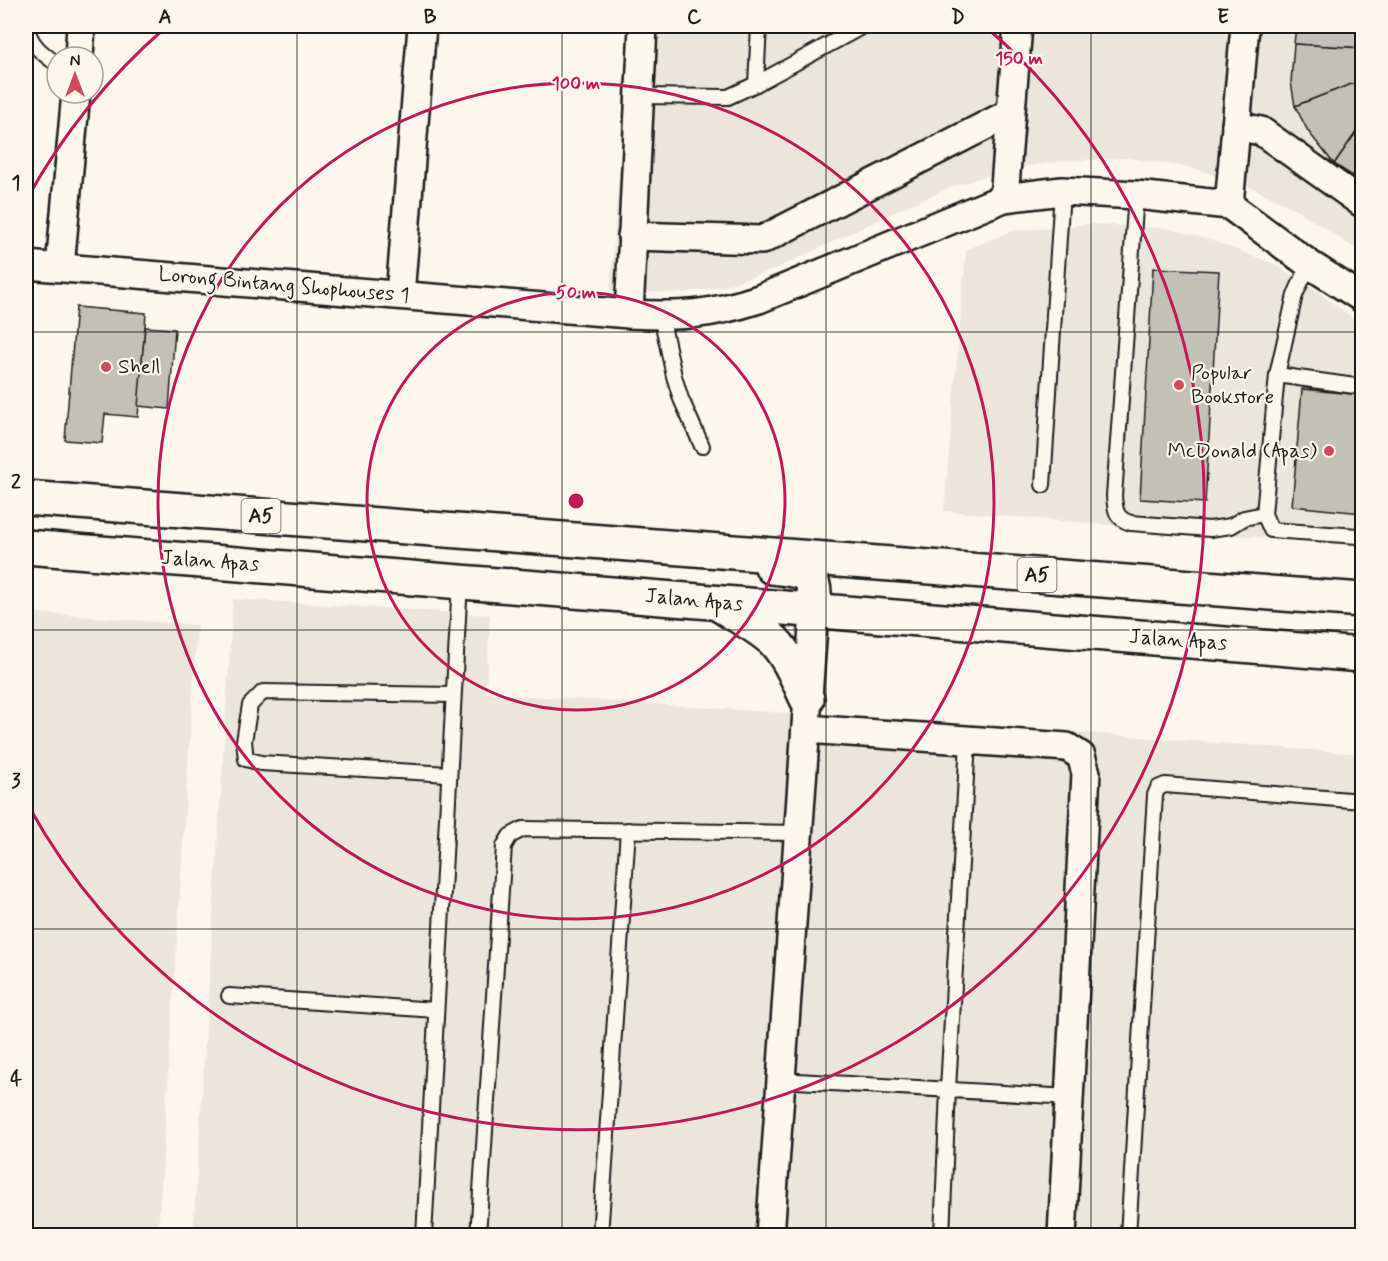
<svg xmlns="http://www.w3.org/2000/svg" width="1388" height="1261" font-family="Mynerve,sans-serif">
<rect width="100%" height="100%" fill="#fbf7ec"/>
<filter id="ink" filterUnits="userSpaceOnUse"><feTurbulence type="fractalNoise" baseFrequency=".0167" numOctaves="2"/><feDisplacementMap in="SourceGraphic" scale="12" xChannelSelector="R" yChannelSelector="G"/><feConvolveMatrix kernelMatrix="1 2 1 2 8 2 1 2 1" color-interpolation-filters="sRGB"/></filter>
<g filter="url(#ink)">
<g fill="#eae6dc">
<polygon points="630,26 1362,26 1362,253 1294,208 1248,186 1189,167 1127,158 1062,161 1009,169 954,186 905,207 771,271 717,288 680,293 610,291"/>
<polygon points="1092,224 1166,228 1211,240 1274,264 1316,290 1362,325 1362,546 944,511 966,250 1011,231"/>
<polygon points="233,599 490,615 486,693 1102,734 1362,754 1362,1235 193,1236"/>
<polygon points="26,612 197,625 158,1235 26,1235"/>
</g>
<g fill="#c3c0b8" stroke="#1c1c1c" stroke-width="1.5">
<polygon points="1296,26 1362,26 1362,48 1294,44"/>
<polygon points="1294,44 1362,48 1362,80 1295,106 1291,82"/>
<polygon points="1362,80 1362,124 1334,164 1308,131 1295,106"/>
<polygon points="1362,124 1362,182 1334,164"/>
<polygon points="1153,268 1219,271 1205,503 1140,499"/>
<polygon points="76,307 146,313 138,417 105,414 102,443 65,440"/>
<polygon points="145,327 175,329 169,409 138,406"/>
<polygon points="1302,389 1362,395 1362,513 1292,506"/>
</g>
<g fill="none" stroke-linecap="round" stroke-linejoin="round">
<defs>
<g id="service">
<path d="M27 26C29 44 43 54 57 64"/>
<polyline points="756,84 759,26"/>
<polyline points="639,96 728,97 756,84 863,26"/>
<path d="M1136 195 1114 496C1115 510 1116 519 1131 523L1210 529 1231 526 1244 518 1264 514"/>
<polyline points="1309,264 1295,295 1277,375 1264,514 1271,530 1358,536 1362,535"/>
<polyline points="661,316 674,376 681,399 702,446"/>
<polyline points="1277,375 1362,387"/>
<polyline points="1043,485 1062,191"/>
<polyline points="449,774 261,763 246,759 244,741 250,705 263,692 453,695"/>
<polyline points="229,996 436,1010"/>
<polyline points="780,1080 1070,1097"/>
<polyline points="424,1236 460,582"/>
<polyline points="478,1236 504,846 510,836 523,829 798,833"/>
<polyline points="600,1236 628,830"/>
<polyline points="942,1236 948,1089 968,742"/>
<polyline points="1128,1236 1155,795 1158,788 1165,785 1362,801"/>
</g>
<g id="minor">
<polyline points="79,57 81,26"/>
<polyline points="1236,126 1261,131 1362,203"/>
<polyline points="1004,198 1018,26"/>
<polyline points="1229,205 1245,26"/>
<polyline points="632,236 762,240 1010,113"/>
<path d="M26 265 629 314C680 317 710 315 759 299L1004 198 1062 191 1136 195 1229 205 1309 264 1362 298"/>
<polyline points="60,267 76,93"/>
<polyline points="400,295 422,26"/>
<polyline points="629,314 643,26"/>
<polyline points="806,729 1067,747 1081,756 1086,773 1062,1236"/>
<polyline points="770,1236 814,612"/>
</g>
<g id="trunk">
<polyline points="26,498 1362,600"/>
<path d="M26 547C471 581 917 620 1362 655"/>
<path d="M772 567C810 571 816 572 814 612"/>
<path d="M722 606C739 617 759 627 774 641 789 657 798 680 807 699"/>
</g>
</defs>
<use href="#service" stroke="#1c1c1c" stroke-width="18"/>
<use href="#minor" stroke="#1c1c1c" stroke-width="32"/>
<use href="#trunk" stroke="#1c1c1c" stroke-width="38"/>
<use href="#service" stroke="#fbf7ec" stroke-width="14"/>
<use href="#minor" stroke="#fbf7ec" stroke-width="27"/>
<use href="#trunk" stroke="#fbf7ec" stroke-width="33"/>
</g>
</g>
<path fill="none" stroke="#1c1c1c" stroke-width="1.5" stroke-opacity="0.55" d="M297 26V1236M562 26V1236M826 26V1236M1091 26V1236M26 332H1362M26 630H1362M26 929H1362"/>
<g fill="none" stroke="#c2185b" stroke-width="3">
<circle cx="576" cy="501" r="209"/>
<circle cx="576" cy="501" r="418"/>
<path d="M28 197A627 627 0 0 1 165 28M987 28A627 627 0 1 1 28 805"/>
</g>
<g fill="#d1495b" stroke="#fbf7ec" stroke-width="2">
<circle cx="106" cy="367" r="6"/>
<circle cx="1179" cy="385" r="6"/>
<circle cx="1329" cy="451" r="6"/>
</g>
<g text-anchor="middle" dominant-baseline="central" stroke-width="4.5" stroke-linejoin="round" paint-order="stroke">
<g fill="#fbf7ec" stroke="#5f5e5a" stroke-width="1.5">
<rect x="241.5" y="499" width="39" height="34" rx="4.5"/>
<rect x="1017.5" y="558" width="39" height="34" rx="4.5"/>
</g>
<g font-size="20" font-weight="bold" fill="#1c1c1c">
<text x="261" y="516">A5</text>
<text x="1037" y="575">A5</text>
</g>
<g font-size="21" fill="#1c1c1c" stroke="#fbf7ec">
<text transform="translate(284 285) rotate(5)">Lorong Bintang Shophouses 1</text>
<text transform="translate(210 561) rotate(4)">Jalan Apas</text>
<text transform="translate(694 600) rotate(5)">Jalan Apas</text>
<text transform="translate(1178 640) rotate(4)">Jalan Apas</text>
</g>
<g font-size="21" fill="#1c1c1c" stroke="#fbf7ec" text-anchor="start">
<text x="118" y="367">Shell</text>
<text x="1191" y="373">Popular<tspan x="1191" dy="24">Bookstore</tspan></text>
<text x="1317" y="451" text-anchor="end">McDonald (Apas)</text>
</g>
</g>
<circle cx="576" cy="501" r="9" fill="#c2185b" stroke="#fbf7ec" stroke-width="3"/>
<g font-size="18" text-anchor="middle" font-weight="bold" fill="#c2185b" stroke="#fbf7ec" stroke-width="4.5" stroke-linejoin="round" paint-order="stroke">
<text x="1019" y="64">150 m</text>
<text x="576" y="89">100 m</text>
<text x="576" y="298">50 m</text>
</g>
<rect width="1388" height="1261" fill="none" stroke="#fbf7ec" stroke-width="66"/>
<g transform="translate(75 75)"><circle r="28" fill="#fbf7ec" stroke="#a29f99" stroke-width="1.5"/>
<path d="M0-4.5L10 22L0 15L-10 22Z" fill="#d1495b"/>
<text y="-9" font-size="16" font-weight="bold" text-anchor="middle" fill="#1c1c1c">N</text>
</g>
<rect x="33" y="33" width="1322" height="1195" fill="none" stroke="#1c1c1c" stroke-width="2"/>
<g font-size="20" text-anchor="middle" font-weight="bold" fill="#1c1c1c">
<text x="165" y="23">A</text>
<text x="430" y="23">B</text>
<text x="694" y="23">C</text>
<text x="958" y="23">D</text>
<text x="1223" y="23">E</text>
<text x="16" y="189">1</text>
<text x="16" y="488">2</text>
<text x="16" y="787">3</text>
<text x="16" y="1085">4</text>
</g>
</svg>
